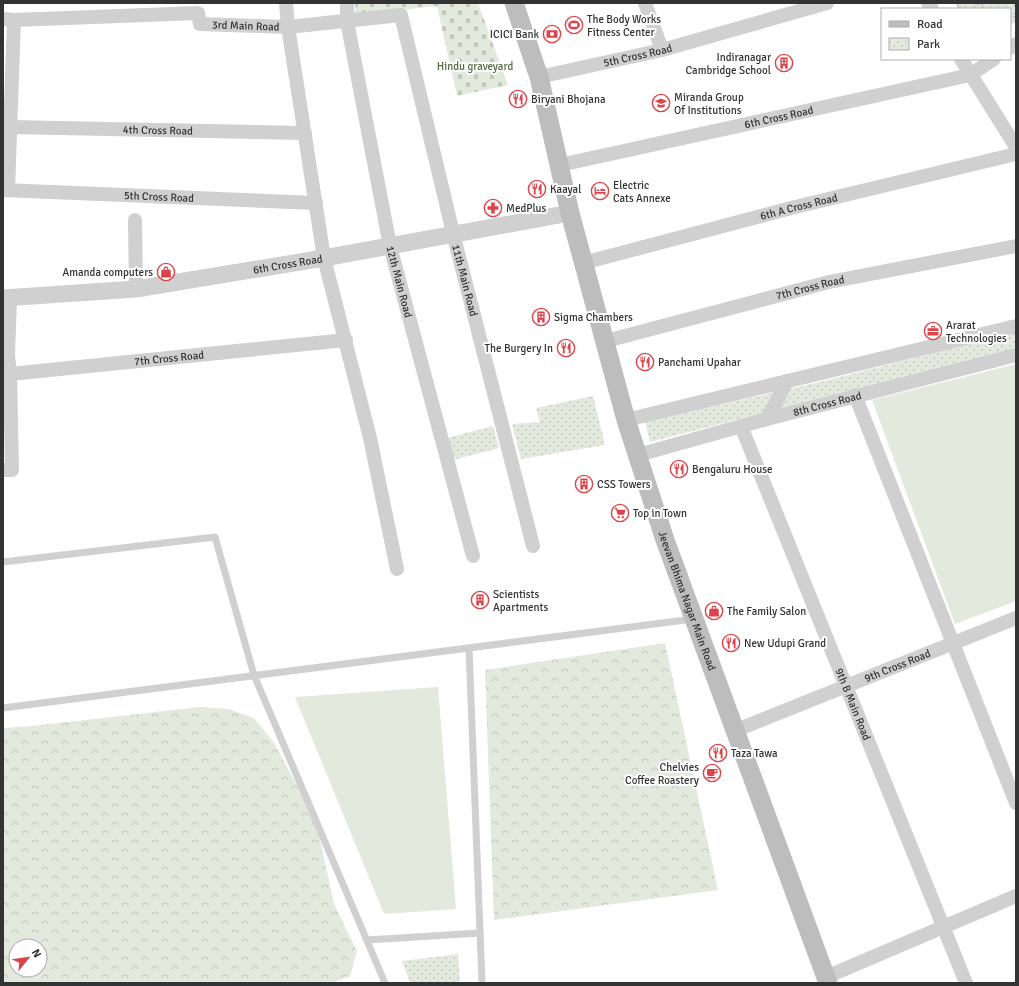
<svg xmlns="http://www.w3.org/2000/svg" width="1019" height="986" font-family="Signika,sans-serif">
<defs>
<pattern id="forest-crowns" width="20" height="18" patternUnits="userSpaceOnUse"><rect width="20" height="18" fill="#e3e9dd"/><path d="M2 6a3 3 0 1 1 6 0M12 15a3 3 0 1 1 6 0" fill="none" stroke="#c3c8be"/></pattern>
<pattern id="cemetery-stones" width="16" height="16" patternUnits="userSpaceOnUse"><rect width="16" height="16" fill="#e3e9dd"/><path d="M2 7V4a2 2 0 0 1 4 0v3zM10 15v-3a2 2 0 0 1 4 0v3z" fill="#c3c8be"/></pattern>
<pattern id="park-dots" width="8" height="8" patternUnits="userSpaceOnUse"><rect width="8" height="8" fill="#e3e9dd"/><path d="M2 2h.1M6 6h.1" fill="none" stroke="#c3c8be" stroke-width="1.8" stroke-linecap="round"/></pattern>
</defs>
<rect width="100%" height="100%" fill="#fff"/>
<g fill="#e3e9dd">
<polygon points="1016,364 1016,601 955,624 872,400"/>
<polygon points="438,687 456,909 384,914 295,697"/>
</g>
<g fill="url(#forest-crowns)" fill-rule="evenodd">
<polygon points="665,643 718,890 494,920 485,670"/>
<path d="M200 707 228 709 254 718 274 743 316 821 334 904 357 951 350 976 331 983H3V728L32 726ZM16 946H40V970H16Z"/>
</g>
<polygon fill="url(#cemetery-stones)" points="355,3 478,3 508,85 457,96 437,6 355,15"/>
<g fill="url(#park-dots)">
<polygon points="955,3 1016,3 1016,21 1010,25 1010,9 958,9"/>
<polygon points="1016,332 1016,348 650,442 645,422 828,380"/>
<polygon points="593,396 605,445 521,459 512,424 540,422 536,408"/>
<polygon points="493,426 499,448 453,460 447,438"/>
<polygon points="458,954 460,983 410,983 402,961"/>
</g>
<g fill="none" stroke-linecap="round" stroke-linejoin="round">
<g stroke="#cacaca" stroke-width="2.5" stroke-dasharray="2 2" stroke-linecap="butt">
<polyline points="957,3 961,9"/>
<polyline points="981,3 984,9"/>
<polyline points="970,9 981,3"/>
<polyline points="1010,20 1016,16"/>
</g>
<g stroke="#d0d0d0" stroke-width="7">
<polyline points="3,562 215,537 254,675 385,983"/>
<polyline points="469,648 482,983"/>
<polyline points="3,708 693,619"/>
<polyline points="367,940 480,933"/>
</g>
<g stroke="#d0d0d0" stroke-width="14">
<polyline points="286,3 288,27 324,258 370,438 397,569"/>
<path id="s1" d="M347 3V21L390 246 473 556"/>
<polyline points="645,3 662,50"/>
<polyline points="928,3 932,9"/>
<path id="s2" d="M3 19 14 20 198 13 200 24 288 27 401 15 453 233 533 546"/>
<polyline points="1010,48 1016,44"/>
<polyline points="961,59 1016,147"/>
<path id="s3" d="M539 77 662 50 827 3"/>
<path id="s4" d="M10 127 305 133"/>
<path id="s5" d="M560 165 970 75 994 59"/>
<path id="s6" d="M3 190 316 203"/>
<polyline points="8,190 14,20"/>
<polyline points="135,220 136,289"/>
<path id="s7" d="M583 263 795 207 1016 154"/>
<path id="s8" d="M10 298 8 355 10 374 346 340"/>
<path id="s9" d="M606 341 829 282 1016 246"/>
<polyline points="855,395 1016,803"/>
<polyline points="767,419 787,381"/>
<polyline points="626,420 1016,326"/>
<path id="s10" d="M741 426 966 983"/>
<path id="s11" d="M638 455 767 419 1016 355"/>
<polyline points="3,470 12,470 10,374"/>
<path id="s12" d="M734 731 1016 618"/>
<polyline points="826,977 1016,896"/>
</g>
<path stroke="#d0d0d0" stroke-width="17" id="s13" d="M3 298 136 289 324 258 570 213"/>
<path stroke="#bdbdbd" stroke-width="19" id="s14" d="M514 3 539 77 570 213 626 420 665 540 828 983"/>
</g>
<defs>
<symbol id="stadium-ring" viewBox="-11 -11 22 22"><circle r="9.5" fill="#fff" stroke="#db444b" stroke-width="1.5"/><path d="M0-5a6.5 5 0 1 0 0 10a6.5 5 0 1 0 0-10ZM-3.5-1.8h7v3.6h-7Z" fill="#db444b"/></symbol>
<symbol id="bank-ring" viewBox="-11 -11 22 22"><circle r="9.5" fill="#fff" stroke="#db444b" stroke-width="1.5"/><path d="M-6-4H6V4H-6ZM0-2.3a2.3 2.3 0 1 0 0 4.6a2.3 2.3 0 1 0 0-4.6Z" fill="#db444b"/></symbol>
<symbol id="building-ring" viewBox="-11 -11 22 22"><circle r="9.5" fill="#fff" stroke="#db444b" stroke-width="1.5"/><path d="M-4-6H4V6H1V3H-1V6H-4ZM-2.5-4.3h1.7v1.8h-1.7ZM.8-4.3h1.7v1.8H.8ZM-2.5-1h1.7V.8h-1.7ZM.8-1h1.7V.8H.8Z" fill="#db444b"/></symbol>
<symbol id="restaurant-ring" viewBox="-11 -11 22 22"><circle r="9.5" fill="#fff" stroke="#db444b" stroke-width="1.5"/><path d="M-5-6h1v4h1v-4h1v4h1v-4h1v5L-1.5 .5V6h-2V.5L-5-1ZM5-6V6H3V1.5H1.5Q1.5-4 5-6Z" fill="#db444b"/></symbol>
<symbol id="school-ring" viewBox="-11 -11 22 22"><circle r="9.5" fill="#fff" stroke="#db444b" stroke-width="1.5"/><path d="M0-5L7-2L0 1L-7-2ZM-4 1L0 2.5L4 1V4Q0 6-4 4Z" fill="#db444b"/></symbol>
<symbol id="hotel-ring" viewBox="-11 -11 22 22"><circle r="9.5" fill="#fff" stroke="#db444b" stroke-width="1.5"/><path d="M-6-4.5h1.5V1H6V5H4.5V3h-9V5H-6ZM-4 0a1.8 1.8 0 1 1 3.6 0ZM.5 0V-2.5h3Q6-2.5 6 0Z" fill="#db444b"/></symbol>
<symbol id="pharmacy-ring" viewBox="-11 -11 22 22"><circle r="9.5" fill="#fff" stroke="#db444b" stroke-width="1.5"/><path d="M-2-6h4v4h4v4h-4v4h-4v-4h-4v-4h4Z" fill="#db444b"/></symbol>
<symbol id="shop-ring" viewBox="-11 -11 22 22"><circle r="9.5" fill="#fff" stroke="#db444b" stroke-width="1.5"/><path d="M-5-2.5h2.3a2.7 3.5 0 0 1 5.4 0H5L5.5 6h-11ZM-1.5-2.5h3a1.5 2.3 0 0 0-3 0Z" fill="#db444b"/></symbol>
<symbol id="office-ring" viewBox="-11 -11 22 22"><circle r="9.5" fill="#fff" stroke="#db444b" stroke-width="1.5"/><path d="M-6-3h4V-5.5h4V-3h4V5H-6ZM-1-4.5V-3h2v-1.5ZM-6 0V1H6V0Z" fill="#db444b"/></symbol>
<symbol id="supermarket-ring" viewBox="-11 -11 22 22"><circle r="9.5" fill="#fff" stroke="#db444b" stroke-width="1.5"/><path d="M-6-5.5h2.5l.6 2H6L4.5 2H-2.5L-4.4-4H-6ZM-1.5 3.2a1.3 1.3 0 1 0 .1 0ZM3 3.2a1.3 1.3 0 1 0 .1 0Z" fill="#db444b"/></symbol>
<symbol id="cafe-ring" viewBox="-11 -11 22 22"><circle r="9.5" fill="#fff" stroke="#db444b" stroke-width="1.5"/><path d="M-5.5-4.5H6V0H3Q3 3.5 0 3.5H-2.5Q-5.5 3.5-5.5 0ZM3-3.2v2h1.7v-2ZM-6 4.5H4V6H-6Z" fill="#db444b"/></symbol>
</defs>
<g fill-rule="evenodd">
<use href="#stadium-ring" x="564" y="15" width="20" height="20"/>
<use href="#bank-ring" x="542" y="24" width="20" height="20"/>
<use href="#building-ring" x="774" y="53" width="20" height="20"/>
<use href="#restaurant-ring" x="508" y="89" width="20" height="20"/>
<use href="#school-ring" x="651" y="93" width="20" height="20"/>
<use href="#restaurant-ring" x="527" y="179" width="20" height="20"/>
<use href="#hotel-ring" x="590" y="181" width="20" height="20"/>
<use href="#pharmacy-ring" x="483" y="198" width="20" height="20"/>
<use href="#shop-ring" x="156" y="262" width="20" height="20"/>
<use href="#building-ring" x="531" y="307" width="20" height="20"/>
<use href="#office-ring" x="923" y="321" width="20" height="20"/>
<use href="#restaurant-ring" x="556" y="338" width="20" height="20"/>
<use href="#restaurant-ring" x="635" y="352" width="20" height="20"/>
<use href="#restaurant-ring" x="669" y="459" width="20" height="20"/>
<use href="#building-ring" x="574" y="474" width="20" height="20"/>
<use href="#supermarket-ring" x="610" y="503" width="20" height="20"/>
<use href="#building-ring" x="470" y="590" width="20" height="20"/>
<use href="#shop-ring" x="704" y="601" width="20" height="20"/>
<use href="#restaurant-ring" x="721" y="633" width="20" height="20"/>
<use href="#restaurant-ring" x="708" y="743" width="20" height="20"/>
<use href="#cafe-ring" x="702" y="763" width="20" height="20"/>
</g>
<g text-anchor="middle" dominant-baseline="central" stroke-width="4" stroke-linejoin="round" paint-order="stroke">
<g font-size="11" fill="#333" stroke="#fff" text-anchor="start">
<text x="587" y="19">The Body Works<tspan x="587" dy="13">Fitness Center</tspan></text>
<text x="539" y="34" text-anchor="end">ICICI Bank</text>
<text x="771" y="57" text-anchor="end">Indiranagar<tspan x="771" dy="13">Cambridge School</tspan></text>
<text x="674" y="97">Miranda Group<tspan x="674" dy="13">Of Institutions</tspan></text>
<text x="531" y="99">Biryani Bhojana</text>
<text x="613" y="185">Electric<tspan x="613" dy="13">Cats Annexe</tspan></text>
<text x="550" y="189">Kaayal</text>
<text x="506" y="208">MedPlus</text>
<text x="153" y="272" text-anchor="end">Amanda computers</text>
<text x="554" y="317">Sigma Chambers</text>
<text x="946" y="325">Ararat<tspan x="946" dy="13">Technologies</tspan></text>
<text x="553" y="348" text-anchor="end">The Burgery In</text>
<text x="658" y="362">Panchami Upahar</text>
<text x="692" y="469">Bengaluru House</text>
<text x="597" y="484">CSS Towers</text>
<text x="633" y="513">Top in Town</text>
<text x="493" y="594">Scientists<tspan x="493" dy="13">Apartments</tspan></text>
<text x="727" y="611">The Family Salon</text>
<text x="744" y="643">New Udupi Grand</text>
<text x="731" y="753">Taza Tawa</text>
<text x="699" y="767" text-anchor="end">Chelvies<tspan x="699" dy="13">Coffee Roastery</tspan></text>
</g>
<g font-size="11" fill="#333" stroke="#fff">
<text stroke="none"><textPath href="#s2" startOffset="252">3rd Main Road</textPath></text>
<text stroke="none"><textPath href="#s3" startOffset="101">5th Cross Road</textPath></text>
<text stroke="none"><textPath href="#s5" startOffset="224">6th Cross Road</textPath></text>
<text stroke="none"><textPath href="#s4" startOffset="148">4th Cross Road</textPath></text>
<text stroke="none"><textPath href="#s6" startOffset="156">5th Cross Road</textPath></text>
<text stroke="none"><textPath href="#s7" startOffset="223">6th A Cross Road</textPath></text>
<text stroke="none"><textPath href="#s13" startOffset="287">6th Cross Road</textPath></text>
<text stroke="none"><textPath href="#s2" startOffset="681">11th Main Road</textPath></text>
<text stroke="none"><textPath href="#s1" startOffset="284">12th Main Road</textPath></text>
<text stroke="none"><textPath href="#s9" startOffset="211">7th Cross Road</textPath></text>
<text stroke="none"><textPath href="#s8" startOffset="236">7th Cross Road</textPath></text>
<text stroke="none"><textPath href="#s11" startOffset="196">8th Cross Road</textPath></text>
<text stroke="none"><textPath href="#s14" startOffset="623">Jeevan Bhima Nagar Main Road</textPath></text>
<text stroke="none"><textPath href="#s12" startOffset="176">9th Cross Road</textPath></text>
<text stroke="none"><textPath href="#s10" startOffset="300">9th B Main Road</textPath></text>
</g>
<g font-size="11" fill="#556d42" stroke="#fff">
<text x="475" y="66">Hindu graveyard</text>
</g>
</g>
<rect width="1019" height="986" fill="none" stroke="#333333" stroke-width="8"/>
<rect x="881" y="8" width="130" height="52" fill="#ffffff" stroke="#adadad"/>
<rect x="889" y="21" width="20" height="6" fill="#bdbdbd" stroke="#adadad"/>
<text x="917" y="28" font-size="12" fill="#333333">Road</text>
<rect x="889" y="38" width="20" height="12" fill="url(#park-dots)" stroke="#adadad"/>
<text x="917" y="48" font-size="12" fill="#333333">Park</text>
<g transform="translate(28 958) rotate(61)"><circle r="19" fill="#ffffff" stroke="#adadad"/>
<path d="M0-3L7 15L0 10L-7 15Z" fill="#db444b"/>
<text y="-6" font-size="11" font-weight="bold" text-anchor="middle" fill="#333333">N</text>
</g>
</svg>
